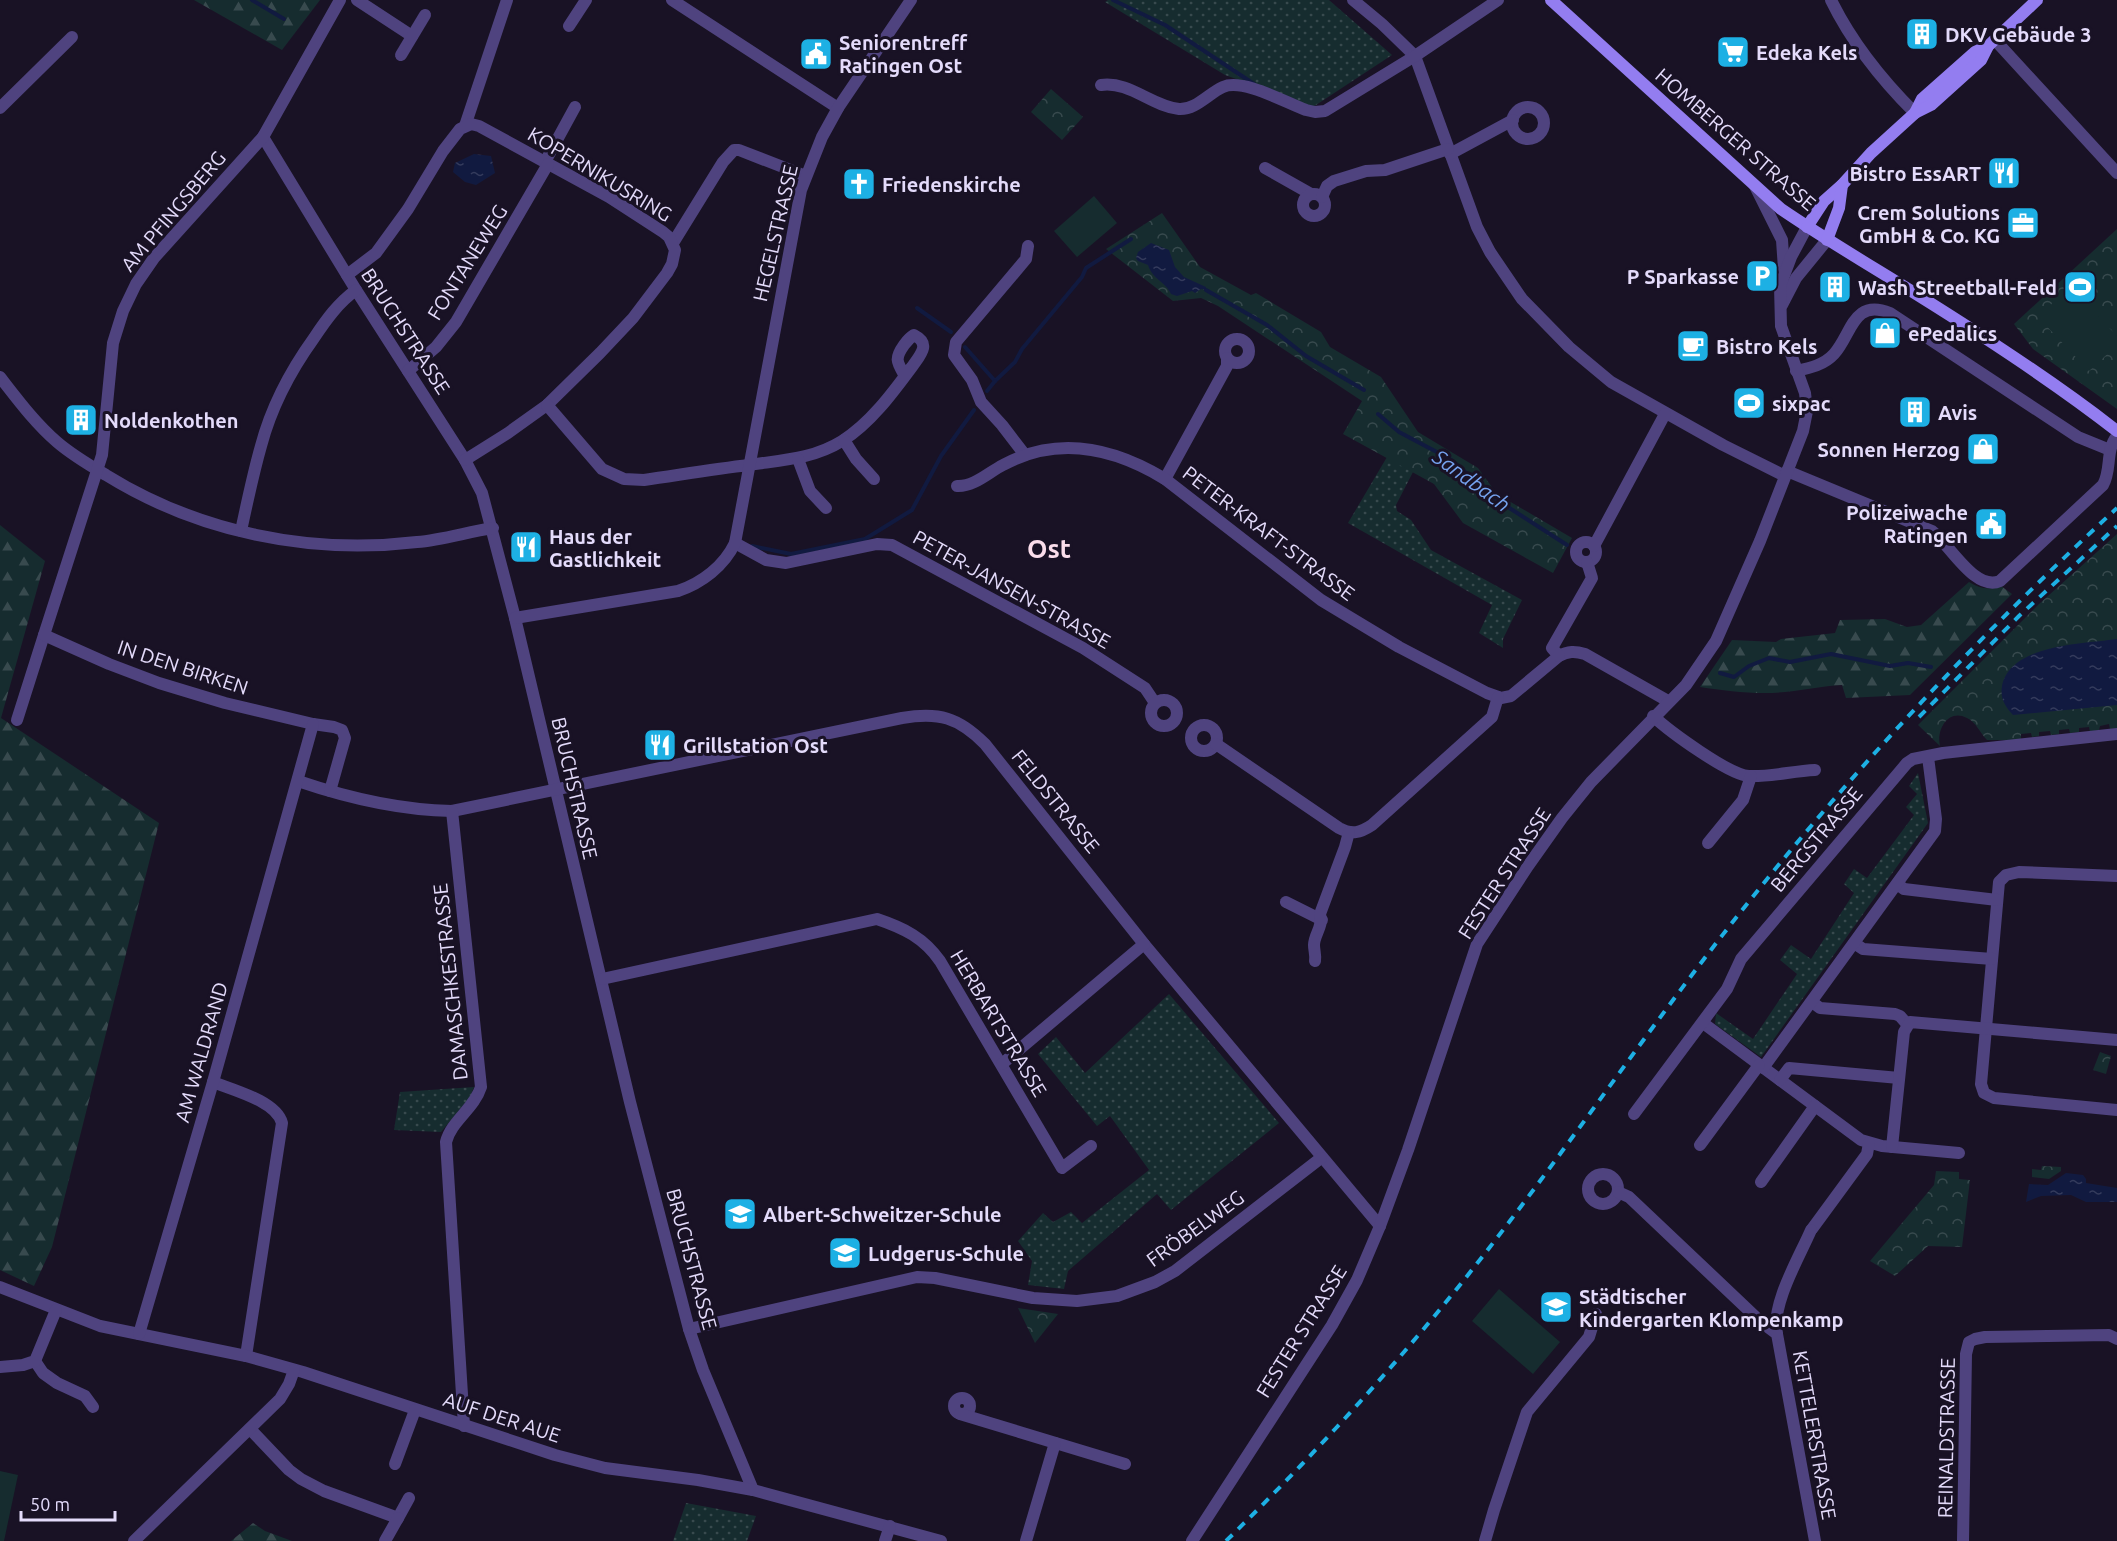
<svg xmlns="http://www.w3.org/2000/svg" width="2117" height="1541" font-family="Ubuntu,sans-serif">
<defs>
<pattern id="grass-dots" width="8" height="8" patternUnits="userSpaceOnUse" patternTransform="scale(1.5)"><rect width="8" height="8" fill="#162c2f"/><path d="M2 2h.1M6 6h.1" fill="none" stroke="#384a4e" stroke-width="1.8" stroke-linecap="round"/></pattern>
<pattern id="forest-firs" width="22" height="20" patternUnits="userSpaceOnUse" patternTransform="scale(1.5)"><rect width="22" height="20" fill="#162c2f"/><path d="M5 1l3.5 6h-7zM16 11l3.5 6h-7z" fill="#384a4e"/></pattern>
<pattern id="park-crowns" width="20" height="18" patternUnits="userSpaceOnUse" patternTransform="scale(1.5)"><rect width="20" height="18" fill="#162c2f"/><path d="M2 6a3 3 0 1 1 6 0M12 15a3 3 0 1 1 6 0" fill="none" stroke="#384a4e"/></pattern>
<pattern id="water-ripples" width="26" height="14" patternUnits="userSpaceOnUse" patternTransform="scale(1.5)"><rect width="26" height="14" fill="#111a40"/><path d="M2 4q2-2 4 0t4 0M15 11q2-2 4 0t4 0" fill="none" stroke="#343b5c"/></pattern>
</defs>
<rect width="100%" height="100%" fill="#191225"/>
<g fill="url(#grass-dots)">
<polygon points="1108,0 1329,0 1392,55 1313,107 1225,75 1105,2"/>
<polygon points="1387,457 1413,472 1396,505 1397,511 1411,520 1431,550 1522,600 1503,639 1503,648 1479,633 1492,605 1348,523"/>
<polygon points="1918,773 1928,823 1761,1057 1715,1024 1716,1013 1753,1039 1797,974 1780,960 1791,945 1811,959 1854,893 1844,884 1854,869 1867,878 1914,815 1906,807 1917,794 1909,786"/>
<polygon points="1169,994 1279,1123 1171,1210 1157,1194 1068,1271 1064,1289 1028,1285 1032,1261 1018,1241 1043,1213 1053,1222 1071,1212 1082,1223 1149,1170 1110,1116 1097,1126 1038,1054 1056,1037 1085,1073"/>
<polygon points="474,1087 470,1097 441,1132 394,1130 400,1092"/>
<polygon points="686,1503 756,1516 747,1541 673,1541"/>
</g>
<g fill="url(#forest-firs)">
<polygon points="194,0 320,0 282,50"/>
<polygon points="0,525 45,561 1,718 159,823 52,1247 34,1286 0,1270"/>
<path d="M1969 582C1980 589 1989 590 2001 586L2012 594 1910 695 1846 698 1842 685C1822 686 1804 690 1785 692 1757 695 1728 691 1700 687L1732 640 1776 642 1781 639 1835 633 1840 620 1885 619 1907 627 1921 625Z"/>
<polygon points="253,1523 265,1531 292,1541 231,1541"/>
</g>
<g fill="url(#park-crowns)">
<polygon points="1051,89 1083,117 1062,140 1031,112"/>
<polygon points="1162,213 1200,267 1251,295 1256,293 1321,332 1330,347 1381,377 1418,432 1478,468 1497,494 1572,538 1553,573 1463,523 1434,484 1343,434 1362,401 1218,306 1201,298 1173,301 1106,249"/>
<polygon points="2117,229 2117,409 2033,349 2014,324"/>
<path d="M2117 534V728L2110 729 2109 724 2100 726 2099 730 2090 732 2089 727 2079 728V732L2070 733 2069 729 2059 730V734L2051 735 2050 731 2039 732V736L2032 737 2031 733 2021 734V739L2006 742 2005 740H1987C1980 733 1976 722 1967 718 1948 708 1936 730 1940 746L1918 725 2039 604Z"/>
<polygon points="2100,1052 2111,1056 2106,1074 2093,1070"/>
<polygon points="2042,1166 2061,1167 2061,1171 2049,1179 2032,1177 2032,1169 2041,1170"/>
<polygon points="1936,1171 1959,1172 1959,1179 1970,1180 1962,1247 1928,1246 1895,1276 1870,1261 1934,1185"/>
<polygon points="1018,1308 1058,1314 1035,1343"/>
</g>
<g fill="#162c2f">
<polygon points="1094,196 1117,223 1077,257 1054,231"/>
<polygon points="2080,277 2090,288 2081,298 2117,336 2117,345 2089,371 2038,317"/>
<polygon points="1499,1289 1560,1342 1533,1374 1472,1321"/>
<polygon points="0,1471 18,1475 4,1541 0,1541"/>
</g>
<g fill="url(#water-ripples)">
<polygon points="474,154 491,156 495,173 476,185 465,182 453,172 455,163"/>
<path d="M1151 243 1169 250 1175 267 1184 277 1206 287V290L1201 289 1195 293 1192 291 1177 296 1171 294C1166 282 1152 279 1148 265L1138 261 1136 258 1138 252Z"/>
<path d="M2117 639V705L2013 715C2005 706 2000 699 2002 686 2010 644 2084 644 2117 639Z"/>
<polygon points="2066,1173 2083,1175 2086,1179 2086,1183 2117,1188 2117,1202 2086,1202 2071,1195 2041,1196 2026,1202 2029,1184 2048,1185"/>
</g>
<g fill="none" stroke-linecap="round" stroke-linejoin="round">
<g stroke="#111a40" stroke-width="4">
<polyline points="252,0 284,19"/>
<polyline points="1113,0 1165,25 1254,84"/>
<polyline points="1206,290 1267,325 1306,356 1364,390"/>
<polyline points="917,308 951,332"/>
<polyline points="965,347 995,381 1015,362 1022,349 1082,277 1086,268 1131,239"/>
<polyline points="987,391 995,381"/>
<polyline points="1378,414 1399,432 1450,459 1500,502 1567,545"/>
<polyline points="752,546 791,554 865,539 912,510 941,456 974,410"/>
<polyline points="1720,673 1734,677 1749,666 1769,658 1790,662 1831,654 1890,666 1908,663 1931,667"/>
</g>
<g stroke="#4f437f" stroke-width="12">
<polyline points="357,0 412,36"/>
<polyline points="672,0 838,108"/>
<polyline points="1353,0 1382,24 1415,56 1477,227 1490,252 1522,299 1569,347 1611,382 1723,445 1785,476"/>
<path d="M1831 0C1852 43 1881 79 1915 113"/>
<polyline points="569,26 586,0"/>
<polyline points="1995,40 2117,173"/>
<polyline points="401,55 425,15"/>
<path d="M1101 85C1130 81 1151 106 1179 109 1196 110 1209 93 1223 87 1243 78 1286 103 1306 110L1315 112 1325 111 1415 56 1498 0"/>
<circle cx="1528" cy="123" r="16"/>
<polyline points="0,108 72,37"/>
<polyline points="465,126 507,0"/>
<polyline points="263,137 356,290 465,460 482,493 515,618 630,1102 689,1329 703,1370 753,1490"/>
<polyline points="1450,154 1513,120"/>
<polyline points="545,162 575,107"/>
<polyline points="1265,168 1311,194"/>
<polyline points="1755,186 1782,240 1784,269"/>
<circle cx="1314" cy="205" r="11"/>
<polyline points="1322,197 1327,186 1334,181 1366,171 1385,170 1448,149"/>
<polyline points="673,243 723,162 734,150 739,150 806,176"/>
<polyline points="347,275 376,253 408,209 443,151 460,129 471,124 479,126 609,197 663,232 669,237 675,250 672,264 667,273 633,318 600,353 547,405 508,433 465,460"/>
<polyline points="1782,305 1796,278 1827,240"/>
<circle cx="1237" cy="351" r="12"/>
<polyline points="408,371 436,347 456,322 548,164"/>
<path d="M1796 371C1810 368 1824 365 1834 354 1852 334 1853 298 1890 313L2078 437 2110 450"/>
<path d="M0 377C18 400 35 423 57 442 72 455 89 465 106 475 198 532 309 555 417 542 442 540 467 532 493 528"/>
<path d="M547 405 602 469 624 479 644 480C679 475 714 469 749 465 782 460 813 459 842 441 871 423 894 391 914 364 922 353 930 343 914 335 909 338 907 341 904 345 894 359 897 362 905 376"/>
<polyline points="844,440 856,459 874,479"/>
<polyline points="1025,455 1002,425 981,402 972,380 954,355 956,342 1026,259 1028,246"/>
<polyline points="798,459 810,491 826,508"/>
<path d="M1787 471 1932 531C1950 545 1975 592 2000 581L2103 485C2112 469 2105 451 2117 436"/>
<polyline points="1165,479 1227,366 1227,358"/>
<path d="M957 486C974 487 989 472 1003 465 1058 435 1114 448 1165 479L1321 600 1399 647 1487 693 1501 698 1511 696 1559 656C1568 651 1575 651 1585 654L1668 701"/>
<path d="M241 531C247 503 253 474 261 446 271 408 291 370 314 338 326 320 338 303 356 290"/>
<circle cx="1586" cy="552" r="10"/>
<polyline points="735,543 766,560 786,563 877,544 892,545 1083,648 1145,688 1155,703"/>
<polyline points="1594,546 1665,414"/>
<path d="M515 618 678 591C702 583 724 566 735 543L801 190 822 137 838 108 911 0"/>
<polyline points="1559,656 1552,648 1592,578 1587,562"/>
<circle cx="1164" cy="713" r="13"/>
<path d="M1653 716C1669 731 1729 775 1749 776 1770 777 1793 771 1815 770"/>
<polyline points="17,720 44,635"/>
<circle cx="1204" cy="738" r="13"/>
<path d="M1216 744 1339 828C1352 835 1360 833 1372 825L1492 717 1498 697"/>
<path d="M298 781C348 798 399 810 452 811L902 718C939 712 958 717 985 744L1144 944 1380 1226"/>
<polyline points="330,791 345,738 342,730 334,727 313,724 225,703 159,683 109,664 44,635 102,455 113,343 123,311 136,284 154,258 263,137 340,0"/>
<path d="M452 811 481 1087C474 1109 451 1121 446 1142L464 1426"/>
<polyline points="1708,843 1743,800 1751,776"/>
<polyline points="2117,876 2019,872 2006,875 1999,882 1981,1084 1984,1093 1994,1098 2117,1110"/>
<polyline points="1897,884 1904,889 1997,900"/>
<polyline points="1286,902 1322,920"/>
<polyline points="1854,943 1863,949 1992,959"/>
<path d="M1315 961C1316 955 1314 951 1314 945 1314 934 1324 926 1320 914L1345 847 1349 832"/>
<path d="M602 979 877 919C904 928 924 938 940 961L1062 1168 1091 1146"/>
<polyline points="1812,1002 1820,1008 1895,1014 1900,1016 1907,1024"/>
<polyline points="1703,1023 1861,1140 1882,1146 1959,1153"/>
<polyline points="1002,1064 1144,944"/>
<polyline points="1763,1068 1935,831 1936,819 1928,757"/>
<polyline points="1780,1080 1789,1068 1899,1078"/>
<path d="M213 1082C233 1090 276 1101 282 1123L246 1356"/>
<polyline points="1634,1114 1727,989 1741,959 1907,763 1913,759 1943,753 2117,734"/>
<polyline points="1700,1145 1759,1065"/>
<polyline points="1892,1147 1904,1032 1910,1022 2117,1040"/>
<circle cx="1603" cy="1189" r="15"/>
<polyline points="1761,1182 1815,1106"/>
<polyline points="1618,1192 1629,1197 1761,1322 1777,1334 1815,1541"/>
<polyline points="1812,1229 1867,1154 1869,1143"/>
<polyline points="0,1287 100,1326 246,1356 303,1372 555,1455 605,1468 698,1480 753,1490 941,1541"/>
<polyline points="689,1329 917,1277 935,1278 1033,1298 1077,1301 1117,1296 1155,1282 1175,1271 1321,1158"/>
<polyline points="139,1334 213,1082 313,724"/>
<path d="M1777 1334C1771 1304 1799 1258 1811 1230"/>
<polyline points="35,1361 43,1373 57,1383 85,1396 93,1407"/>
<polyline points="0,1367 23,1365 35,1361 56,1310"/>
<circle cx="962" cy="1406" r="8"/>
<polyline points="960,1414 1125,1464"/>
<polyline points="250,1429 289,1470 301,1479 324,1491 398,1518 409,1498"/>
<polyline points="395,1464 415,1410"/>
<polyline points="134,1541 280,1399 289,1384 294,1370"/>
<polyline points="385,1541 398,1518"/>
<polyline points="885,1541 890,1526"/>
<polyline points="1026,1541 1055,1443"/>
<polyline points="1192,1541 1332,1325 1357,1280 1380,1226 1408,1150 1477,944 1528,866 1562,818 1591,782 1686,685 1716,641 1760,541 1803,431 1807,411 1805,393 1781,326 1780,286 1791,257 1807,227"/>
<polyline points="1485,1541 1494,1510 1527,1412 1589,1337 1596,1314"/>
<polyline points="1963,1541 1966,1354 1969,1342 1975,1339 1985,1337 2109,1335 2117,1339"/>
</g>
<g stroke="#937df0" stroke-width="12">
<path d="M1551 0 1781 209C1825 239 1871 266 1916 294 1985 337 2053 381 2117 431"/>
<polyline points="1915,113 1922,99 1975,52 1988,46 2037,0"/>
<polyline points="1807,227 1824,201 1842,185 1871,153 1915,113 1931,105 1981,60 1988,46"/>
<polyline points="1827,240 1839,208 1842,185"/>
</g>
<g stroke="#1db0e4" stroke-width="4" stroke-dasharray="9 8" stroke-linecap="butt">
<polyline points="1919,717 2019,616 2117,526"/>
<path d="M1226 1541C1316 1453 1401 1360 1479 1261 1571 1144 1654 1020 1747 904 1860 762 1984 631 2117 508"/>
</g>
</g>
<defs>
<symbol id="building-square" viewBox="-11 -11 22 22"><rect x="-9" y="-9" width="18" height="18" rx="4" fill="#1db0e4" stroke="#191225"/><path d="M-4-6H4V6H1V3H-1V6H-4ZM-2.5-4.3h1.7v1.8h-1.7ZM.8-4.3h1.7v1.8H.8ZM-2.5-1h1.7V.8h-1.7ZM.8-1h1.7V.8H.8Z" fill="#fff"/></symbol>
<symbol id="supermarket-square" viewBox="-11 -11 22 22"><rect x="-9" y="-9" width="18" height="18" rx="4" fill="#1db0e4" stroke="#191225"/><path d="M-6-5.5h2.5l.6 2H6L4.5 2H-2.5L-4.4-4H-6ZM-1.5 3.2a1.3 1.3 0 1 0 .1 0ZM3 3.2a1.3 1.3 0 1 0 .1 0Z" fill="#fff"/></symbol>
<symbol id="civic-square" viewBox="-11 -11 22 22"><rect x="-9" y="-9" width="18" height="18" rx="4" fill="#1db0e4" stroke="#191225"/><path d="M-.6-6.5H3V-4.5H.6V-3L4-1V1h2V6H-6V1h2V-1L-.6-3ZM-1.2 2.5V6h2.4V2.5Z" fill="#fff"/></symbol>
<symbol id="restaurant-square" viewBox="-11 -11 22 22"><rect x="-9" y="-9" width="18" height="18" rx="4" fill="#1db0e4" stroke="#191225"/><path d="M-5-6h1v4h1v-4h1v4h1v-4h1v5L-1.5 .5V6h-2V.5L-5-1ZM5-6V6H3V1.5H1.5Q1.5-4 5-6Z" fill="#fff"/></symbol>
<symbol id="church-square" viewBox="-11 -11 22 22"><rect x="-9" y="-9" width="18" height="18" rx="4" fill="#1db0e4" stroke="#191225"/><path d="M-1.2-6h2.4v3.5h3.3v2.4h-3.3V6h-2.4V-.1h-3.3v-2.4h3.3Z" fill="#fff"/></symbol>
<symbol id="office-square" viewBox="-11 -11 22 22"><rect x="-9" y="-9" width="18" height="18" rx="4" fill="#1db0e4" stroke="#191225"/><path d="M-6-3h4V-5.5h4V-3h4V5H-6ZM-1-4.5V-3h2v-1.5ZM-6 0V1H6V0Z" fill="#fff"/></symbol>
<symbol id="parking-square" viewBox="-11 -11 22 22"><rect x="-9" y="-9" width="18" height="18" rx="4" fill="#1db0e4" stroke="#191225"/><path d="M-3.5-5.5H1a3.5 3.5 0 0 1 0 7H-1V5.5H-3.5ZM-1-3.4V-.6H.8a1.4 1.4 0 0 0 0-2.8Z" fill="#fff"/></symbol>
<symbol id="stadium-square" viewBox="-11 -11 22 22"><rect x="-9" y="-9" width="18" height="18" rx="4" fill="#1db0e4" stroke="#191225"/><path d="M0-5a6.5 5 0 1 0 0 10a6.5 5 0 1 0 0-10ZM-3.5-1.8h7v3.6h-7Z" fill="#fff"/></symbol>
<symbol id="shop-square" viewBox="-11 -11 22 22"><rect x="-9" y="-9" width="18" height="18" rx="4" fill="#1db0e4" stroke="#191225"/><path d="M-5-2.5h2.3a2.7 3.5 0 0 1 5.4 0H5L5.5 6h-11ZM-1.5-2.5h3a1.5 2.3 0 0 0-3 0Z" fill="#fff"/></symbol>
<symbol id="cafe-square" viewBox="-11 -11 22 22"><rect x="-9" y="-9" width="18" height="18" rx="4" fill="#1db0e4" stroke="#191225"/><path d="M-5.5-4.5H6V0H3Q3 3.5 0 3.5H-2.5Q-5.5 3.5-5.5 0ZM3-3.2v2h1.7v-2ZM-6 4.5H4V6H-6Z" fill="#fff"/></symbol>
<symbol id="school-square" viewBox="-11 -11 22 22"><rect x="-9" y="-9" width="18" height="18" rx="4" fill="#1db0e4" stroke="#191225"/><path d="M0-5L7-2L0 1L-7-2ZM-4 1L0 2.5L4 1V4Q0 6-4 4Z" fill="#fff"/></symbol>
</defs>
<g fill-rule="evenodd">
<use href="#building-square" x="1903" y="15" width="38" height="38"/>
<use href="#supermarket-square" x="1714" y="33" width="38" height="38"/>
<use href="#civic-square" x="797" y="35" width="38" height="38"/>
<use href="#restaurant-square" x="1985" y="154" width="38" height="38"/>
<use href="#church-square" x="840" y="165" width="38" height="38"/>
<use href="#office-square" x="2004" y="204" width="38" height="38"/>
<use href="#parking-square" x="1743" y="257" width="38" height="38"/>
<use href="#building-square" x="1816" y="268" width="38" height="38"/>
<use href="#stadium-square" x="2061" y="268" width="38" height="38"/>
<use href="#shop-square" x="1866" y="314" width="38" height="38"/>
<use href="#cafe-square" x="1674" y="327" width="38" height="38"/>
<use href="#stadium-square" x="1730" y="384" width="38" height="38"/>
<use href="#building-square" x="1896" y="393" width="38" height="38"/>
<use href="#building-square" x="62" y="401" width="38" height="38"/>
<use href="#shop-square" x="1964" y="430" width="38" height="38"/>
<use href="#civic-square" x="1972" y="505" width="38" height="38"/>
<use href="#restaurant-square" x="507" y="528" width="38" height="38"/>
<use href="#restaurant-square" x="641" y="726" width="38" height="38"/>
<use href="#school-square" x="721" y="1195" width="38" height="38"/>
<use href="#school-square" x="826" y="1234" width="38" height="38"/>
<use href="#school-square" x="1537" y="1288" width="38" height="38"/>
</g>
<g text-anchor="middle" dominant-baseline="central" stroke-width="6" stroke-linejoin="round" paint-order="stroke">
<g font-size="20" font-weight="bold" fill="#e4dbfb" stroke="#191225" text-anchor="start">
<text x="1945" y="34">DKV Gebäude 3</text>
<text x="839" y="42">Seniorentreff<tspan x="839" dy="23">Ratingen Ost</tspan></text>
<text x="1756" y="52">Edeka Kels</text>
<text x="1981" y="173" text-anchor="end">Bistro EssART</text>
<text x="882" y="184">Friedenskirche</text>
<text x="2000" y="212" text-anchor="end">Crem Solutions<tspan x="2000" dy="23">GmbH &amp; Co. KG</tspan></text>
<text x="1739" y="276" text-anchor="end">P Sparkasse</text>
<text x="1858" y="287">Wash</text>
<text x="2057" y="287" text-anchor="end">Streetball-Feld</text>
<text x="1908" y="333">ePedalics</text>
<text x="1716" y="346">Bistro Kels</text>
<text x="1772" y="403">sixpac</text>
<text x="1938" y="412">Avis</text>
<text x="104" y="420">Noldenkothen</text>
<text x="1960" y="449" text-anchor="end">Sonnen Herzog</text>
<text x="1968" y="512" text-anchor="end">Polizeiwache<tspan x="1968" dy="23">Ratingen</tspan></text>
<text x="549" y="536">Haus der<tspan x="549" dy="23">Gastlichkeit</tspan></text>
<text x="683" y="745">Grillstation Ost</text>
<text x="763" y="1214">Albert-Schweitzer-Schule</text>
<text x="868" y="1253">Ludgerus-Schule</text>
<text x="1579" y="1296">Städtischer<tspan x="1579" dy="23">Kindergarten Klompenkamp</tspan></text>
</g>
<g font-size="20" fill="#e4dbfb" stroke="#191225">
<text transform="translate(1736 139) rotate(41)">HOMBERGER STRASSE</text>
<text transform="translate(600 174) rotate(31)">KOPERNIKUSRING</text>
<text transform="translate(173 211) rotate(-50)">AM PFINGSBERG</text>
<text transform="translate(775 233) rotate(-77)">HEGELSTRASSE</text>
<text transform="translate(467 262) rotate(-58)">FONTANEWEG</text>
<text transform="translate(406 331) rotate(57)">BRUCHSTRASSE</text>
<text transform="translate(1269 533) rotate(37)">PETER-KRAFT-STRASSE</text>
<text transform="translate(1012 589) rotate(29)">PETER-JANSEN-STRASSE</text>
<text transform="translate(183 667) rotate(18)">IN DEN BIRKEN</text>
<text transform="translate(575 788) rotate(77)">BRUCHSTRASSE</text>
<text transform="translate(1056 801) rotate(51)">FELDSTRASSE</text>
<text transform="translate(1816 839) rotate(-50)">BERGSTRASSE</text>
<text transform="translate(1504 873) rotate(-57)">FESTER STRASSE</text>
<text transform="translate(450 982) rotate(-96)">DAMASCHKESTRASSE</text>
<text transform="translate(999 1023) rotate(59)">HERBARTSTRASSE</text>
<text transform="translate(201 1052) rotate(-74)">AM WALDRAND</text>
<text transform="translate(1195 1228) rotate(-36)">FRÖBELWEG</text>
<text transform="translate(692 1259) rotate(75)">BRUCHSTRASSE</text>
<text transform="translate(1301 1331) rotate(-58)">FESTER STRASSE</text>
<text transform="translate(502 1417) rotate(18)">AUF DER AUE</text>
<text transform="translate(1815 1435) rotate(80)">KETTELERSTRASSE</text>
<text transform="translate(1946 1438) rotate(-89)">REINALDSTRASSE</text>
</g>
<g font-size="21" font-style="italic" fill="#75a2ef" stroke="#191225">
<text transform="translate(1472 480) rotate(36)">Sandbach</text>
</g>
<g font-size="26" font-weight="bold" fill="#fbddeb" stroke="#191225">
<text x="1049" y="548">Ost</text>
</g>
</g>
<path d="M21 1511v9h94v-9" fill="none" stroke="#e4dbfb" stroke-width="3"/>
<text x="30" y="1511" font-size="18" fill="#e4dbfb" stroke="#191225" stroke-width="4.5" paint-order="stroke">50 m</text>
</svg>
